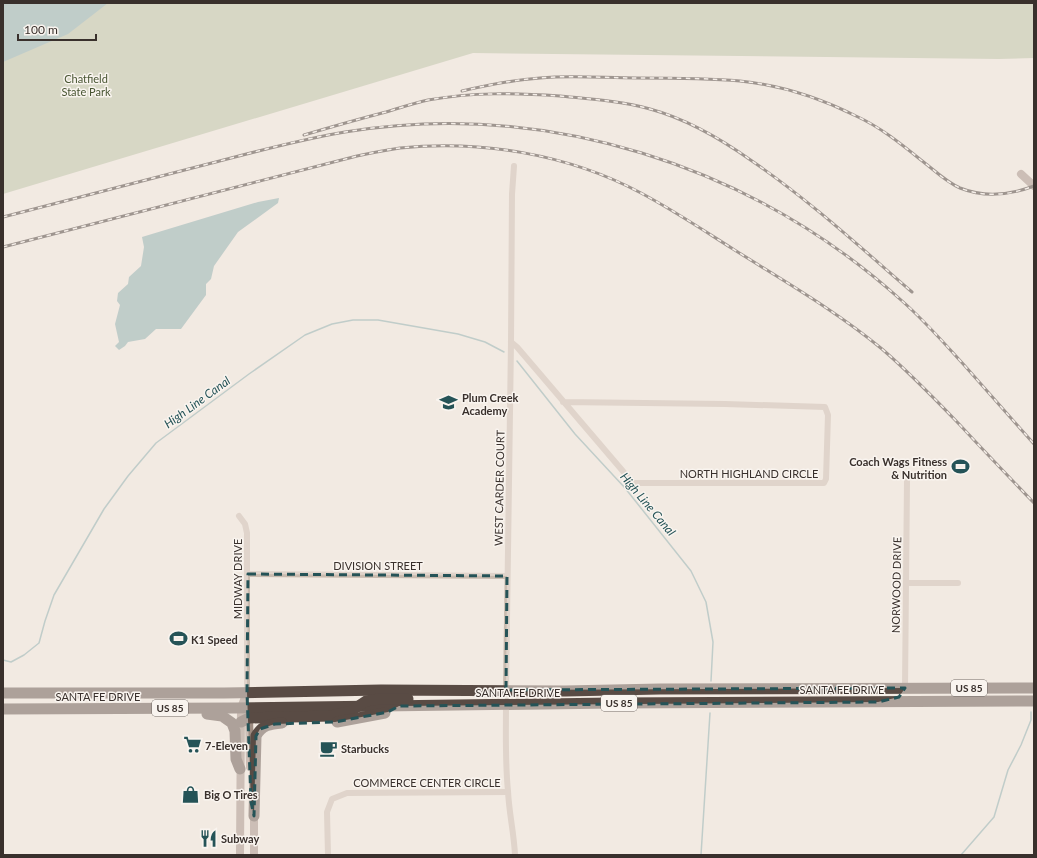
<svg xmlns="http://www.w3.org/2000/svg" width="1037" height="858" font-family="Lato,sans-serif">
<rect width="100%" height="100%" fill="#f2eae2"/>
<polygon fill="#b6c0a3" points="3,3 1034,3 1034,58 999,59 473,53 3,194"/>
<g fill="#84aaac">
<polygon points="3,3 108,3 68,34 3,62"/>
<polygon points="279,198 278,203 238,232 214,266 211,279 206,284 206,295 181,329 156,329 145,339 128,342 125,346 119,350 115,346 119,342 115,324 120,305 117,301 118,293 128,284 129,277 141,266 144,247 142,237 258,202"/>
</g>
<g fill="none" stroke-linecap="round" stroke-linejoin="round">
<g stroke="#84aaac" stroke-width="1.5">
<polyline points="517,361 575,434 625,488 691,571 706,602 713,642 711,681"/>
<polyline points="3,660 11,662 24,655 39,643 45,621 54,595 104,509 128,476 156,443 249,374 305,335 332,324 353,320 378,320 458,334 485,342 504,352"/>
<polyline points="701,855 710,713"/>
<polyline points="961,855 994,817 1008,770 1021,745 1031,720 1031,712"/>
</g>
<g stroke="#c9bbaf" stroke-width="6">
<polyline points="511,342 517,347 633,483 824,483 826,479 828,415 825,407 725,404 563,402"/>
<polyline points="239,516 245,524 247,533 247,692"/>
<polyline points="248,574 507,576"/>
<polyline points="906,583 958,583"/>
<polyline points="905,688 907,481"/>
<polyline points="506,690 511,342 512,194 514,166"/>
<path d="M506 705C506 734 505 762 508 791 509 813 514 833 515 855"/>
<polyline points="328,855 327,812 332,799 347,793 508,792"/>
</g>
<g stroke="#9d8b80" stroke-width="8">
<polyline points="1021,174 1034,186"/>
<polyline points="249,713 250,767"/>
<polyline points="253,811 254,816 254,855"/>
<polyline points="240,855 241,708 247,692"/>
</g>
<g stroke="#594b44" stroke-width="11">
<polyline points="3,693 224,693 381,690 565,691 660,689 1034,688"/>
<polyline points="3,709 235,708 614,703 1034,701"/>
<polyline points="207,714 222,716 232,723 235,731 236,759 240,769"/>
<polyline points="241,722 249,718 330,716 351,711 366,701 379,699 408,699"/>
<polyline points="337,722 385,713"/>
<path d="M254 816 256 736C262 725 270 724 282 723"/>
</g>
<defs>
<g id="rail">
<path d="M462 91C488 85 513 80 540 78 572 75 605 78 637 78 671 78 706 78 740 81 780 85 820 98 856 116 880 127 900 143 921 160 933 169 946 182 960 188 985 198 1010 195 1034 186"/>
<path d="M304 135C331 127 359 119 386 112 400 108 414 103 428 100 474 92 514 93 560 96 590 99 621 101 650 109 687 119 721 139 752 161 809 200 860 247 912 292"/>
<path d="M3 217C70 200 137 182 204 165 251 153 297 140 345 132 545 99 751 165 901 300 924 320 944 343 965 366 988 392 1011 418 1034 444"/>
<path d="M3 247 357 156C371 153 386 150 400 148 482 140 568 154 641 193 673 210 703 230 733 249 784 281 836 311 882 349 910 373 935 399 960 425 984 451 1009 477 1034 503"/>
</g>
</defs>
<use href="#rail" stroke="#39302c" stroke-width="3"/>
<use href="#rail" stroke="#f9f4ef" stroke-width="1.5" stroke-dasharray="4.5" stroke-linecap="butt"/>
</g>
<path d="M0 0H1037V858H0ZM248 574 507 576 506 690 905 688 899 697 878 702 399 706 388 712 335 722 275 724 260 729 256 736 254 816 251 802 247 692Z" fill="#f2eae2" fill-opacity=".55" fill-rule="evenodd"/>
<path fill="none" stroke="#255357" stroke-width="3" stroke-dasharray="8 5" stroke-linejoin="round" d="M248 574 507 576 506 690 905 688 899 697 878 702 399 706 388 712 335 722 275 724 260 729 256 736 254 816 251 802 247 692Z"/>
<defs>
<symbol id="school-bare" viewBox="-9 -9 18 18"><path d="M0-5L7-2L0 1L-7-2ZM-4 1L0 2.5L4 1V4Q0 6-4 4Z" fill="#255357" stroke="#f9f4ef" stroke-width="2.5" paint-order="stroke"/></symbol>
<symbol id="stadium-bare" viewBox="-9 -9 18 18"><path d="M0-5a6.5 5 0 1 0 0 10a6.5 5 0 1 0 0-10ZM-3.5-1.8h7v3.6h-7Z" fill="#255357" stroke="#f9f4ef" stroke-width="2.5" paint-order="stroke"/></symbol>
<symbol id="supermarket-bare" viewBox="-9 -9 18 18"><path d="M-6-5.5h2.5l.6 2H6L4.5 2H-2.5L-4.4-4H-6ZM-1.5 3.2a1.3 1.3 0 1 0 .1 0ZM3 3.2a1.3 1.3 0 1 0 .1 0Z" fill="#255357" stroke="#f9f4ef" stroke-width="2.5" paint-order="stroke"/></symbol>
<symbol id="cafe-bare" viewBox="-9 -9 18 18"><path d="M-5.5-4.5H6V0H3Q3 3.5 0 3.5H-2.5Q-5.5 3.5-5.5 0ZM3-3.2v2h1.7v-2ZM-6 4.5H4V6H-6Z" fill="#255357" stroke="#f9f4ef" stroke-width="2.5" paint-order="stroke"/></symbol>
<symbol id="shop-bare" viewBox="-9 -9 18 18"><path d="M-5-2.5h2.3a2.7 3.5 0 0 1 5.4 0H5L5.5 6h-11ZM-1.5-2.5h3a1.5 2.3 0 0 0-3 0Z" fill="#255357" stroke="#f9f4ef" stroke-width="2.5" paint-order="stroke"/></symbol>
<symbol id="restaurant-bare" viewBox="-9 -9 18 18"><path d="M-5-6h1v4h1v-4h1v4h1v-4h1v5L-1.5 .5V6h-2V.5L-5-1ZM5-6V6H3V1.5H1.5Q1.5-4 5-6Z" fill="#255357" stroke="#f9f4ef" stroke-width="2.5" paint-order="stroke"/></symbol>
</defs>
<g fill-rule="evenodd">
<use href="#school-bare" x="436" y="390" width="25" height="25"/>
<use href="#stadium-bare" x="948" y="454" width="25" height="25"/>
<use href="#stadium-bare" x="166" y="626" width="25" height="25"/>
<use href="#supermarket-bare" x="180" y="732" width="25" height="25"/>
<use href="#cafe-bare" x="316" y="736" width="25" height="25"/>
<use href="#shop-bare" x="178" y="782" width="25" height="25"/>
<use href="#restaurant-bare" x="196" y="826" width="25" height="25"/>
</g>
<g text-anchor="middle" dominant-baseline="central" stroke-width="3" stroke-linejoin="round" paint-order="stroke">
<g fill="#f9f4ef" stroke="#736b66" stroke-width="1">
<rect x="951" y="680" width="36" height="16" rx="3"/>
<rect x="601" y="695" width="36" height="16" rx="3"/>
<rect x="152" y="700" width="36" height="16" rx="3"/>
</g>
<g font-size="10" font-weight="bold" fill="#39302c">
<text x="969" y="688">US 85</text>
<text x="619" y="703">US 85</text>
<text x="170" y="708">US 85</text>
</g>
<g font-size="11" fill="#485532" stroke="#f9f4ef">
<text x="86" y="78">Chatfield<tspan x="86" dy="13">State Park</tspan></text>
</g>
<g font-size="11" font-weight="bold" fill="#39302c" stroke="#f9f4ef" text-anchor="start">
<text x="462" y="397">Plum Creek<tspan x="462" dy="13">Academy</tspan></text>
<text x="947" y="461" text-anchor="end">Coach Wags Fitness<tspan x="947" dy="13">&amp; Nutrition</tspan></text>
<text x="191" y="639">K1 Speed</text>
<text x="205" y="745">7-Eleven</text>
<text x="341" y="748">Starbucks</text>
<text x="204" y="794">Big O Tires</text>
<text x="221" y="838">Subway</text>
</g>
<g font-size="11" fill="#39302c" stroke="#f9f4ef">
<text x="749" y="473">NORTH HIGHLAND CIRCLE</text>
<text transform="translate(499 488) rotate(-89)">WEST CARDER COURT</text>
<text x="378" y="565">DIVISION STREET</text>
<text transform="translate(237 579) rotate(-90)">MIDWAY DRIVE</text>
<text transform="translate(896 585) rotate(-89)">NORWOOD DRIVE</text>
<text x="842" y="689">SANTA FE DRIVE</text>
<text x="518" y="692">SANTA FE DRIVE</text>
<text x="98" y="696">SANTA FE DRIVE</text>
<text x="427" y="782">COMMERCE CENTER CIRCLE</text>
</g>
<g font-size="12" font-style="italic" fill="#255357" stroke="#f9f4ef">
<text transform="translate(197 402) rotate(-36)">High Line Canal</text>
<text transform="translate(648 504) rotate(50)">High Line Canal</text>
</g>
</g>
<rect width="1037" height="858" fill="none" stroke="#39302c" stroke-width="8"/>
<path d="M18 34v6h78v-6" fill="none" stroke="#39302c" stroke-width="2"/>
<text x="24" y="34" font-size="12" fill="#39302c" stroke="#f9f4ef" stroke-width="3" paint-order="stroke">100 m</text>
</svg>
